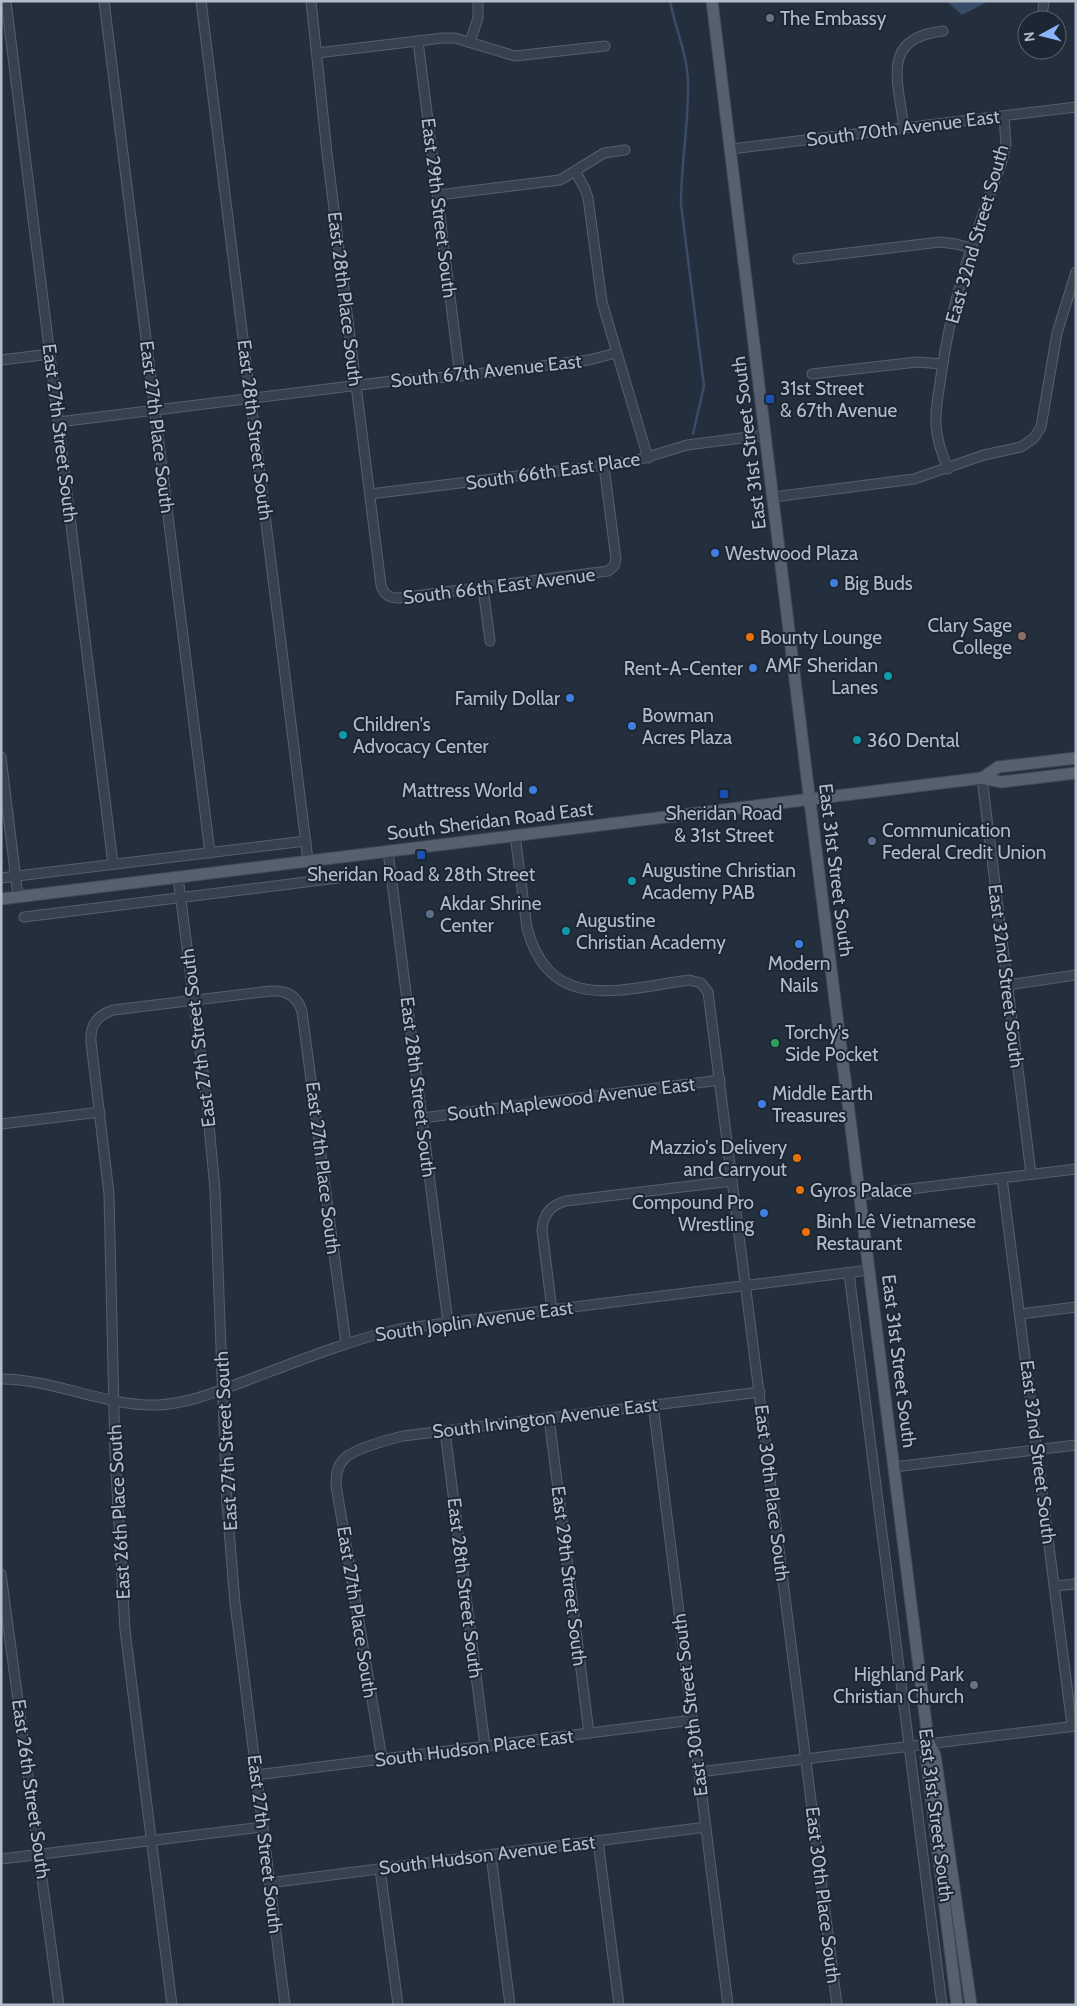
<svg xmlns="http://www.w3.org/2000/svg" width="1077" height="2006" font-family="Cabin,sans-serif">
<rect width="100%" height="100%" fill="#242f3e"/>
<polygon fill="#394c67" points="946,1 989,1 962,15"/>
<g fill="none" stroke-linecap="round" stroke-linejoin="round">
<path stroke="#394c67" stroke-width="2.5" d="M670 1C675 28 687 53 688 81 689 122 681 163 681 204L704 386 693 434"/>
<defs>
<g id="minor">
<polyline points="6,1 113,864"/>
<polyline points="104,1 210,853"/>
<polyline points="201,1 308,860"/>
<path d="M311 1 327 153 381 585C384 595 389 598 399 598L608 571 614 566 616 559 604 466"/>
<polyline points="1043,9 1044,1"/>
<polyline points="418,41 460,376"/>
<polyline points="470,42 478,18 478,1"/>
<polyline points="317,53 443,38 455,38 515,56 605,46"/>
<path d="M904 129C899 82 879 38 943 31"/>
<polyline points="731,149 1076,107"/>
<polyline points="575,171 585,189 588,198 602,302 648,458"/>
<polyline points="438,195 560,180 604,153 625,150"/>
<polyline points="798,259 940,242 956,244 971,248"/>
<polyline points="1,360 50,354"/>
<polyline points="812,374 917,362 942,364"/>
<polyline points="58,422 392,381 460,376 589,360 616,353"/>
<path d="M948 469C942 455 937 440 936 425 935 408 939 392 941 376 951 300 975 235 1001 164L1006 145 1004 116"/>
<polyline points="370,494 631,462 687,445 765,435"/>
<polyline points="773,497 914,479 984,455 1021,447 1034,438 1041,427 1057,333 1076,272"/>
<polyline points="483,588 490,641"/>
<polyline points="1,757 18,896"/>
<polyline points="982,778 1031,1174"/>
<path d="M515 835 527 928C550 1015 622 989 689 980L701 983 708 992 837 2005"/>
<polyline points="388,851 448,1323"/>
<polyline points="178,877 207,1103 215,1190 227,1505 235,1603 285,2005"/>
<polyline points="1,878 306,841"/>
<polyline points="24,917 338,878"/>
<polyline points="1007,985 1076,975"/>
<polyline points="422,1118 720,1080"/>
<polyline points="1,1124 100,1112"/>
<polyline points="1002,1178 1072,1726"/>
<polyline points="860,1195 1076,1169"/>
<polyline points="849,1273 942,2005"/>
<path d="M552 1310 542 1230C543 1215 550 1205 566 1201L732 1181"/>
<polyline points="1020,1314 1076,1307"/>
<path d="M1 1379C54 1379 107 1407 158 1405 191 1403 218 1391 248 1380 298 1361 347 1341 399 1329L869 1270"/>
<polyline points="653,1404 728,2005"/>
<polyline points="549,1418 589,1733"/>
<polyline points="445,1431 485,1746"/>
<polyline points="894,1467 1076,1445"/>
<polyline points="1,1574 59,2005"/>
<polyline points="1054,1586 1076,1584"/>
<path d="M382 1759 336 1485C336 1475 337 1466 344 1459 353 1449 390 1439 403 1436L760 1392"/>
<polyline points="699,1772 1076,1726"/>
<polyline points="256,1775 693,1720"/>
<polyline points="598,1841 619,2005"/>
<polyline points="491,1855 510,2005"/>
<polyline points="1,1859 262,1827"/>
<polyline points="380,1869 398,2005"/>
<polyline points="269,1883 706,1827"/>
<path d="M172 2005 125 1630 115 1455 109 1194 91 1042C90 1024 97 1016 113 1010L271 991C287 990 298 996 302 1012L346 1344"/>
</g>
<g id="major">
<polyline points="712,1 807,778 927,1731 929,1743 935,1755 971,2005"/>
<polyline points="982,778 998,767 1076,758"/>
<polyline points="1,899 974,779 982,778 1001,782 1076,773"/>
<polyline points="929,1743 926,1756 957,2005"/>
</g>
</defs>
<use href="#minor" stroke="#565f6c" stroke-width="11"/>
<use href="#major" stroke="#414a57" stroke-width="13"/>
<use href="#minor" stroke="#38414e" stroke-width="9"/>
<use href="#major" stroke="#56606e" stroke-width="11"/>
</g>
<g fill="#6b7280" stroke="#1d2633" stroke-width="2">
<circle cx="770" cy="18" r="5"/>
<circle cx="974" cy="1685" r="5"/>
</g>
<g fill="#1a4fb4" stroke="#1d2633" stroke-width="2">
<rect x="765" y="394" width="10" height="10" rx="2.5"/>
<rect x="719" y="789" width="10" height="10" rx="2.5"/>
<rect x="416" y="850" width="10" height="10" rx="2.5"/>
</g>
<g fill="#3f7fe0" stroke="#1d2633" stroke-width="2">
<circle cx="715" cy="553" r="5"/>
<circle cx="834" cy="583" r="5"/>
<circle cx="753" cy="668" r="5"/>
<circle cx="570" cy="698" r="5"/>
<circle cx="632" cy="726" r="5"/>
<circle cx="533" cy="790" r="5"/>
<circle cx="799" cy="944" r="5"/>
<circle cx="762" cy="1104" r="5"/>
<circle cx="764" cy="1213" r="5"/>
</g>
<circle fill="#8d6e63" stroke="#1d2633" stroke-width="2" cx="1022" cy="636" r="5"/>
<g fill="#e8710a" stroke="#1d2633" stroke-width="2">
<circle cx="750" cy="637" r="5"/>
<circle cx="797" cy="1158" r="5"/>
<circle cx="800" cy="1190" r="5"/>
<circle cx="806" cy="1232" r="5"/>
</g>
<g fill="#0f9aa8" stroke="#1d2633" stroke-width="2">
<circle cx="888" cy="676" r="5"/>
<circle cx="343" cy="735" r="5"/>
<circle cx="857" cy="740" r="5"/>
<circle cx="632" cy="881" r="5"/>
<circle cx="566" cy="931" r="5"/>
</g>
<g fill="#5c6f8a" stroke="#1d2633" stroke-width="2">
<circle cx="872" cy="841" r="5"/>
<circle cx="430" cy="914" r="5"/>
</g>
<circle fill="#2e9e5b" stroke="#1d2633" stroke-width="2" cx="775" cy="1043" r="5"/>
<g text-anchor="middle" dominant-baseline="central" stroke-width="4" stroke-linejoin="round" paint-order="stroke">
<g font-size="19" fill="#b4bcc9" stroke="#1d2633" text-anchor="start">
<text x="780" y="18">The Embassy</text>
<text x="780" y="388">31st Street<tspan x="780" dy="22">&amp; 67th Avenue</tspan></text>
<text x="725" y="553">Westwood Plaza</text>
<text x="844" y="583">Big Buds</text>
<text x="1012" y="625" text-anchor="end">Clary Sage<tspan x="1012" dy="22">College</tspan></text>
<text x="760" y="637">Bounty Lounge</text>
<text x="878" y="665" text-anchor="end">AMF Sheridan<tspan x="878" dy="22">Lanes</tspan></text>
<text x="743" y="668" text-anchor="end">Rent-A-Center</text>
<text x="560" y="698" text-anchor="end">Family Dollar</text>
<text x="642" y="715">Bowman<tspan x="642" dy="22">Acres Plaza</tspan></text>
<text x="353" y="724">Children's<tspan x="353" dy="22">Advocacy Center</tspan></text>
<text x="867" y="740">360 Dental</text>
<text x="523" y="790" text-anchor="end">Mattress World</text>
<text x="724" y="813" text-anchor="middle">Sheridan Road<tspan x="724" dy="22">&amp; 31st Street</tspan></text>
<text x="882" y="830">Communication<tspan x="882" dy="22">Federal Credit Union</tspan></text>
<text x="642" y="870">Augustine Christian<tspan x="642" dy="22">Academy PAB</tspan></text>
<text x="421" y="874" text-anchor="middle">Sheridan Road &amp; 28th Street</text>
<text x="440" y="903">Akdar Shrine<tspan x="440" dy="22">Center</tspan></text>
<text x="576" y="920">Augustine<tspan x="576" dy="22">Christian Academy</tspan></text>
<text x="799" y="963" text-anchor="middle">Modern<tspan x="799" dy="22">Nails</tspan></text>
<text x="785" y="1032">Torchy's<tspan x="785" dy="22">Side Pocket</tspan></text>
<text x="772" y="1093">Middle Earth<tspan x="772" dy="22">Treasures</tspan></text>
<text x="787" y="1147" text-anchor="end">Mazzio's Delivery<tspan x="787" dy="22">and Carryout</tspan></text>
<text x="810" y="1190">Gyros Palace</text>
<text x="754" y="1202" text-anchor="end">Compound Pro<tspan x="754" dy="22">Wrestling</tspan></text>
<text x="816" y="1221">Binh Lê Vietnamese<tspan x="816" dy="22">Restaurant</tspan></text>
<text x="964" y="1674" text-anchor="end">Highland Park<tspan x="964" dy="22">Christian Church</tspan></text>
</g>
<g font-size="19" fill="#b4bcc9" stroke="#1d2633">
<text transform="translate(903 128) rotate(-7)">South 70th Avenue East</text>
<text transform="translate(439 208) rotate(83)">East 29th Street South</text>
<text transform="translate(977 234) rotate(-74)">East 32nd Street South</text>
<text transform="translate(345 299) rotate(83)">East 28th Place South</text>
<text transform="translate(486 371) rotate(-6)">South 67th Avenue East</text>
<text transform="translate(157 427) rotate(83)">East 27th Place South</text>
<text transform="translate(255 430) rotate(83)">East 28th Street South</text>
<text transform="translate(60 433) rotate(83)">East 27th Street South</text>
<text transform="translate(749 443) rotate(-97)">East 31st Street South</text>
<text transform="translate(553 471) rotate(-8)">South 66th East Place</text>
<text transform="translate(499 586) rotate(-7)">South 66th East Avenue</text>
<text transform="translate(490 821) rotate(-7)">South Sheridan Road East</text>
<text transform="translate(836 870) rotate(83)">East 31st Street South</text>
<text transform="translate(1006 976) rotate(83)">East 32nd Street South</text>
<text transform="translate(198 1038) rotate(-97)">East 27th Street South</text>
<text transform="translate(418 1087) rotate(83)">East 28th Street South</text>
<text transform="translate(571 1099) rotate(-7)">South Maplewood Avenue East</text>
<text transform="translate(323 1168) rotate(83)">East 27th Place South</text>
<text transform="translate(474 1321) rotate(-8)">South Joplin Avenue East</text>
<text transform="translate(899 1361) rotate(83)">East 31st Street South</text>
<text transform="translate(545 1418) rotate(-7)">South Irvington Avenue East</text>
<text transform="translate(226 1441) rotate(-93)">East 27th Street South</text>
<text transform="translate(1038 1452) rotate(83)">East 32nd Street South</text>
<text transform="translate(772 1493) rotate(83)">East 30th Place South</text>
<text transform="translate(119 1512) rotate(-93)">East 26th Place South</text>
<text transform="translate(569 1576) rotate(83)">East 29th Street South</text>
<text transform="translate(465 1588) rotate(83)">East 28th Street South</text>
<text transform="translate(357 1612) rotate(81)">East 27th Place South</text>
<text transform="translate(690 1705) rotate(-97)">East 30th Street South</text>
<text transform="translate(474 1748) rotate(-7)">South Hudson Place East</text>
<text transform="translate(31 1789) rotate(82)">East 26th Street South</text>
<text transform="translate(936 1815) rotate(83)">East 31st Street South</text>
<text transform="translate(265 1844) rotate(83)">East 27th Street South</text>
<text transform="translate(487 1855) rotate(-7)">South Hudson Avenue East</text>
<text transform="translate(823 1895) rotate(83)">East 30th Place South</text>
</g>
</g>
<rect width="1077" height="2006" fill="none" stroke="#b4bcc9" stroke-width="5"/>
<g transform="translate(1042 35) rotate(263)"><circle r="24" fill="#1d2633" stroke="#59626f"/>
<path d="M0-4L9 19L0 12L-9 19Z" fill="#8ab4f8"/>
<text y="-8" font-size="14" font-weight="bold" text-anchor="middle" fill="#b4bcc9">N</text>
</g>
</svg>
